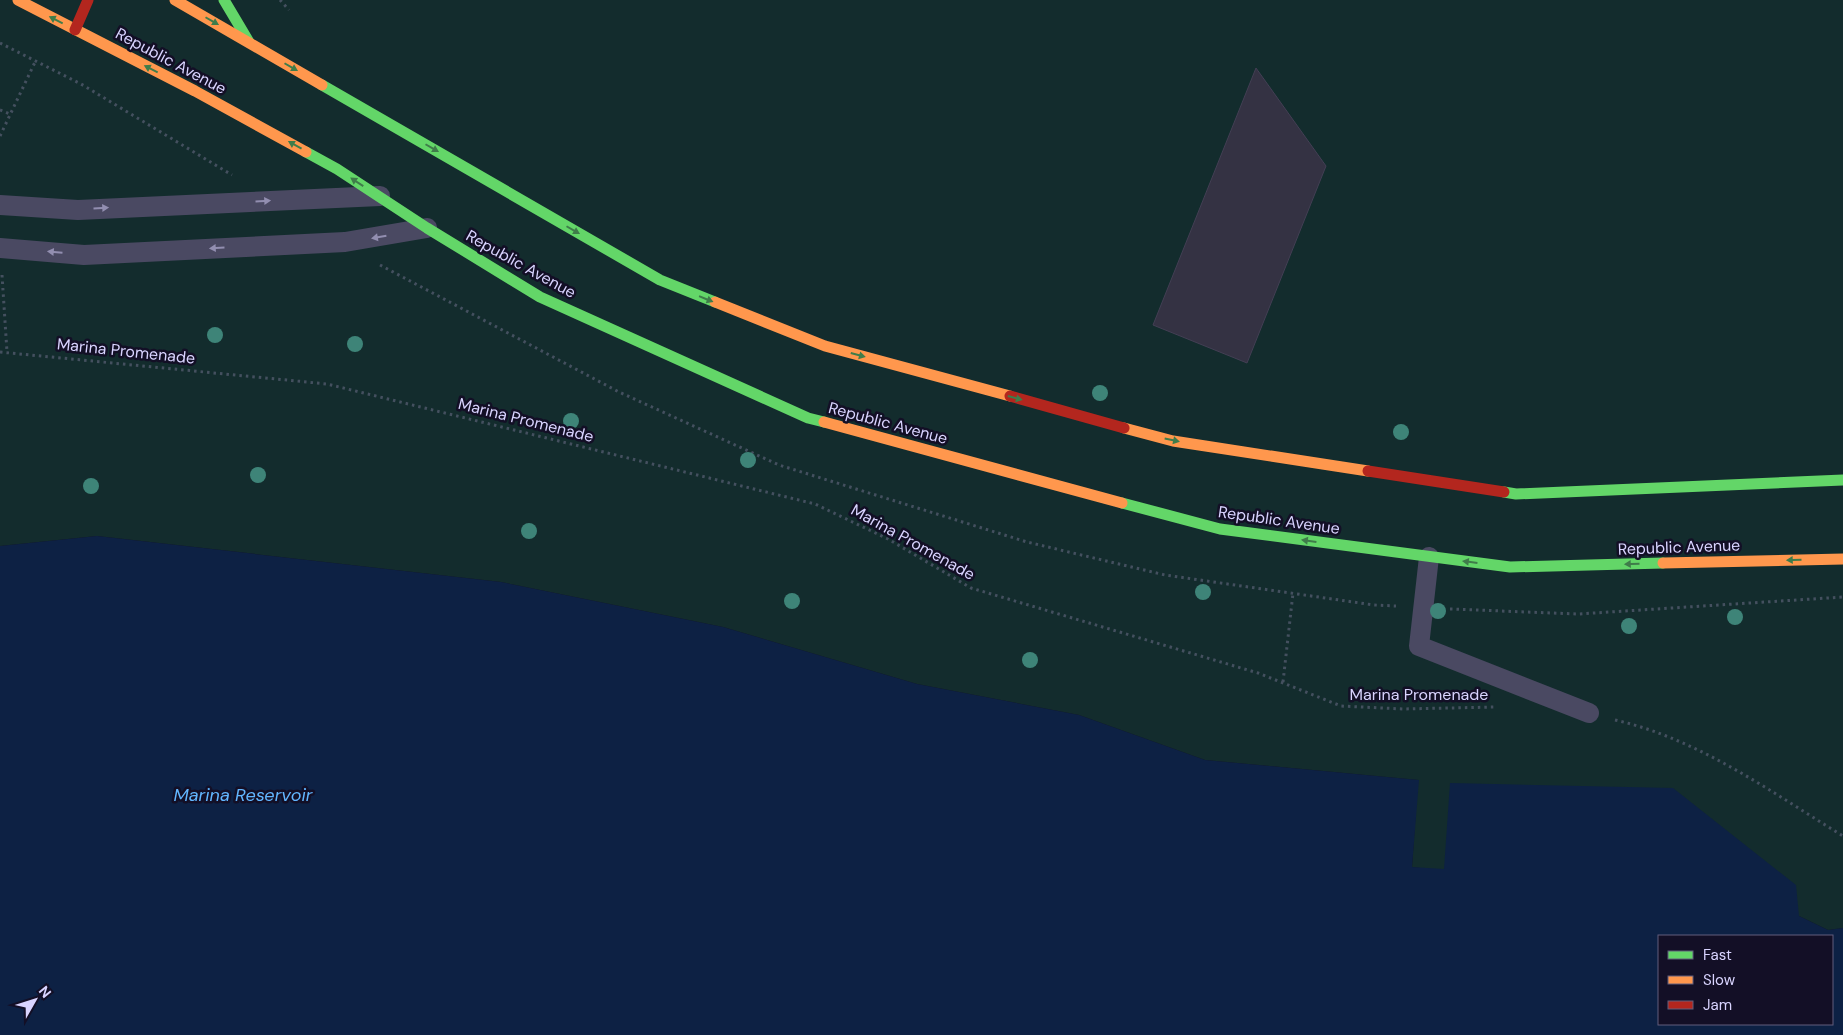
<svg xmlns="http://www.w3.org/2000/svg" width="1843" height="1035" font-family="'DM Sans',sans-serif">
<rect width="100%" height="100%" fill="#161421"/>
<polygon fill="#132c2d" points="0,0 1843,0 1843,928 1828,930 1799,916 1412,867 1418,780 1205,760 1079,715 917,684 723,627 501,582 97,536 0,546"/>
<path fill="#0d2144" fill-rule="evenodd" d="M97 536 501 582 723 627 917 684 1079 715 1205 760 1419 780 1412 867 1444 869 1450 783 1673 788 1796 885 1799 916 1828 930 1843 928V1035H0V546ZM1659 936H1832V1024H1659Z"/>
<polygon fill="#343243" stroke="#433f54" points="1256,68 1326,166 1247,363 1153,325"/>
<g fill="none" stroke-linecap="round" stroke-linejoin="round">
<g stroke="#44505f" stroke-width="3" stroke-dasharray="2.5 4" stroke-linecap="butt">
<polyline points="280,0 289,10"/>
<polyline points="0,43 81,84 232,175"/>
<polyline points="0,110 10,114"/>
<polyline points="0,136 36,60"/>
<polyline points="380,265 619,392 779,465 1027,542 1165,575 1374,605 1396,606"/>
<polyline points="2,275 7,352"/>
<polyline points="0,352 327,384 815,504 888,539 971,588 1258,673 1341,706 1403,709 1496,707"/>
<polyline points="1450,609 1578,614 1843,597"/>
<polyline points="1283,682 1293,593"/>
<path d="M1615 720C1699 739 1771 792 1843 836"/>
</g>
<g stroke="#4a4962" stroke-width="20">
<polyline points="0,205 78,210 380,196"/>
<polyline points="0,248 84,255 345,242 427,228"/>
<polyline points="1429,557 1419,646 1589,713"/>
</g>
<g stroke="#63d668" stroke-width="11">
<polyline points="224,0 249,42"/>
<polyline points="322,85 660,280 715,302"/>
<polyline points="306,152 337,169 427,228 540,297 808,418 824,422"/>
<polyline points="1504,492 1516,494 1843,480"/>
<polyline points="1122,503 1220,529 1510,567 1663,563"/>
</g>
<g stroke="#ff974d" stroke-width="11">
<polyline points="18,0 195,91 306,152"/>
<polyline points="175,0 322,85"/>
<polyline points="715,302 825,346 1010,396"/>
<polyline points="824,422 1122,503"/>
<polyline points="1124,428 1173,441 1368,471"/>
<polyline points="1663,563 1843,559"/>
</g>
<g stroke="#b3261e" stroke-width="11">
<polyline points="75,30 88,0"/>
<polyline points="1010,396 1124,428"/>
<polyline points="1368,471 1504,492"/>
</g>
</g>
<g fill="#3e8478">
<circle cx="215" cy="335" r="8"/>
<circle cx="355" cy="344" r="8"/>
<circle cx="1100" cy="393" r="8"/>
<circle cx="571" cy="421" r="8"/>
<circle cx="1401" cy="432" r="8"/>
<circle cx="748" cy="460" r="8"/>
<circle cx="258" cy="475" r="8"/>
<circle cx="91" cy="486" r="8"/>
<circle cx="529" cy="531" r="8"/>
<circle cx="1203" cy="592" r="8"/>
<circle cx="792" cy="601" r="8"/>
<circle cx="1438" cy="611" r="8"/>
<circle cx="1735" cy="617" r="8"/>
<circle cx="1629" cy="626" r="8"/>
<circle cx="1030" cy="660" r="8"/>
</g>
<defs><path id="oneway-solid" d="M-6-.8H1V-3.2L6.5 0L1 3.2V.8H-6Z" transform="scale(1.25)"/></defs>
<g fill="#3f7c4a">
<use href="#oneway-solid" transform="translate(56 20) rotate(-153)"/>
<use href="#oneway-solid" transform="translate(212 21) rotate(30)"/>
<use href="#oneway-solid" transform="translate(291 67) rotate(30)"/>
<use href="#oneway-solid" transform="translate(151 69) rotate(-153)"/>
<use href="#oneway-solid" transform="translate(295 145) rotate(-151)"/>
<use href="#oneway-solid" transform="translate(432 148) rotate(30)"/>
<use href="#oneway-solid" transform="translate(357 182) rotate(-147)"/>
<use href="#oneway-solid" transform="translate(573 230) rotate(30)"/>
<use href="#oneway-solid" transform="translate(706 299) rotate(22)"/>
<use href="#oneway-solid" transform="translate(858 355) rotate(15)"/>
<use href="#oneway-solid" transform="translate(1015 398) rotate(15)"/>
<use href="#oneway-solid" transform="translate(1172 440) rotate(12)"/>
<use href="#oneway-solid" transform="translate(1309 541) rotate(-172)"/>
<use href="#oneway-solid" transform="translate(1794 560) rotate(178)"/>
<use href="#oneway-solid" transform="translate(1470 562) rotate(-173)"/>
<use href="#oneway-solid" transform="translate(1632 564) rotate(178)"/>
</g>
<g fill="#928eb0">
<use href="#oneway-solid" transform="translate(263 201) rotate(-3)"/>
<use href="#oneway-solid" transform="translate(101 208) rotate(-3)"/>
<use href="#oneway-solid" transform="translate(379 237) rotate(170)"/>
<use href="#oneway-solid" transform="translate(217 248) rotate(177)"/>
<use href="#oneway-solid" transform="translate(55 252) rotate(-175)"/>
</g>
<g text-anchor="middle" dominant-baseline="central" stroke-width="5" stroke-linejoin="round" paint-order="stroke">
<g font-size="16" fill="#d9d4ff" stroke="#130f26">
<text transform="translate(171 61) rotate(28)">Republic Avenue</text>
<text transform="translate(521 264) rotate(29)">Republic Avenue</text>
<text transform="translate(126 351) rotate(6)">Marina Promenade</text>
<text transform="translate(526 420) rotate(14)">Marina Promenade</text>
<text transform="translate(888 423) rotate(15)">Republic Avenue</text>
<text transform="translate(1279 520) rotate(8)">Republic Avenue</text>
<text transform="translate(913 542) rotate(29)">Marina Promenade</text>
<text transform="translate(1679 547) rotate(-2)">Republic Avenue</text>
<text x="1419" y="694">Marina Promenade</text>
</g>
<g font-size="18" font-style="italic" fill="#62b6ff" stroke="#130f26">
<text x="243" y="795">Marina Reservoir</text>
</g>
</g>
<rect x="1658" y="935" width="175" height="90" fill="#130f26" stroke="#625e7d"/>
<rect x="1668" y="951" width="25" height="8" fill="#63d668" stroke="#625e7d"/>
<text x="1703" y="960" font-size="15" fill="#d9d4ff">Fast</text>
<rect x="1668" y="976" width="25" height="8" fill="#ff974d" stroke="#625e7d"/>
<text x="1703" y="985" font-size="15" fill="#d9d4ff">Slow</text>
<rect x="1668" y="1001" width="25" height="8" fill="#b3261e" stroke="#625e7d"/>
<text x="1703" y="1010" font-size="15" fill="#d9d4ff">Jam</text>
<g transform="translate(35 1000) rotate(51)" stroke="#130f26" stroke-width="4" paint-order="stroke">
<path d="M0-4L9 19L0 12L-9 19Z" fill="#d9d4ff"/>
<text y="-8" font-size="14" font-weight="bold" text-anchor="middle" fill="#d9d4ff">N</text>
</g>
</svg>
